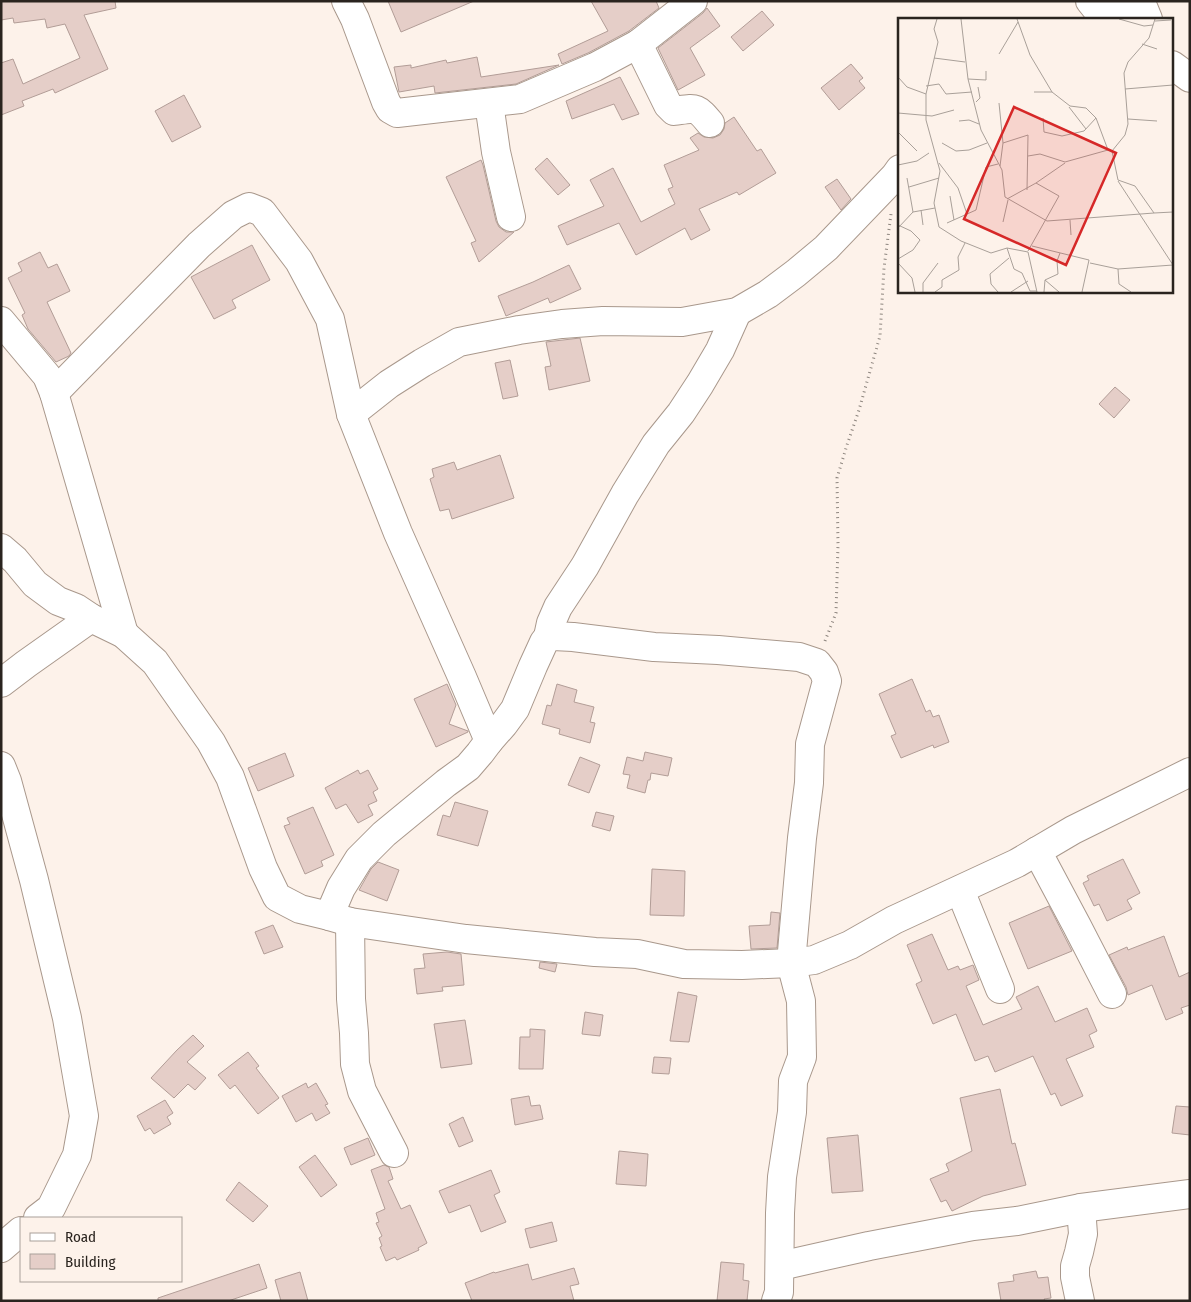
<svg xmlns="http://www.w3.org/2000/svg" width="1191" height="1302" font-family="'Fira Sans Condensed',sans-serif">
<rect width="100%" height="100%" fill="#fdf2ea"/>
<g fill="#e5cec8" stroke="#b29d97">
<polygon points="1,1 115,1 116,8 84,15 108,69 55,93 53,89 22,101 24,106 1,115 1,63 13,59 23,84 80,58 65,24 47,28 45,19 14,23 13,18 1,20"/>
<polygon points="388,1 474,1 401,32"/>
<polygon points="591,1 656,1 659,8 629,31 588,53 562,64 558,54 608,31"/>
<polygon points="707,8 720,26 690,48 705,75 678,90 658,48 703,13"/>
<polygon points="762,11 774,25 743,51 731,37"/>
<polygon points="477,57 481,77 559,65 516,84 435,93 434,86 399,92 394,67 411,65 411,68 446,60 447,63"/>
<polygon points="851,64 863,78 859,81 865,88 839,110 821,88"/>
<polygon points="620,77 639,114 622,120 614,104 572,119 566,101"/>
<polygon points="184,95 201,127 172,142 155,111"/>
<polygon points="734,117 757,151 761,149 776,173 739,195 737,192 699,209 710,230 691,240 685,228 636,255 619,223 567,245 558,226 604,206 590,180 613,168 641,222 675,204 668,189 673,187 664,165 699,150 690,138 698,133 704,137 713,138 720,135 724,129 725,123"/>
<polygon points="547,158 570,185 558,195 535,169"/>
<polygon points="481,160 483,165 496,221 499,227 506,232 514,232 479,262 471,243 476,241 446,177"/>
<polygon points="837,179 851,199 841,210 825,187"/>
<polygon points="252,245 270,280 232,300 236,308 214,319 191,277"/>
<polygon points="40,252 48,268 57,264 70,291 47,302 71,353 69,356 56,362 28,329 22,315 25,313 8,278 22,271 18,263"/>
<polygon points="569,265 581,289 550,303 548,298 506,316 498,296 533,282"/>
<polygon points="580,338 590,381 549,390 545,367 551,366 546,342"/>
<polygon points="510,360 518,396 503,399 495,363"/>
<polygon points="1115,387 1130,400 1114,418 1099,404"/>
<polygon points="500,455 514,498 452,519 449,509 440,511 430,479 434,477 432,469 454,462 457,470"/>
<polygon points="912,679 926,712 930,710 933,717 939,715 949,742 934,748 933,745 901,758 891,736 896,734 879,694"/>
<polygon points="447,684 456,705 449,724 468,731 468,732 436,747 414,699"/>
<polygon points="557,684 577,690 574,702 594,707 590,722 595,723 590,743 559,734 560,729 542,724 547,705 551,706"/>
<polygon points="645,752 672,758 668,776 651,773 650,780 648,780 645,793 627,788 630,775 623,774 627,757 643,761"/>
<polygon points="285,753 294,776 258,791 248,768"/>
<polygon points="580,757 600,765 589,793 568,785"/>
<polygon points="358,770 360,774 368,770 378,789 373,792 377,801 368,805 373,815 358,823 346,804 336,809 325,788"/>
<polygon points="455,802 488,811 478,846 437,835 443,815 450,817"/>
<polygon points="313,807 334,855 321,861 323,866 305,874 284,826 290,824 287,818"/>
<polygon points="596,812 614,816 610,831 592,826"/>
<polygon points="1123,859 1140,893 1127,900 1132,909 1107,921 1099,904 1094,906 1083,883 1089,880 1087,876"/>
<polygon points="378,862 399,870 387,901 359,890 371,869"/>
<polygon points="652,869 685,871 684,916 650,915"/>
<polygon points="1049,906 1072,951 1028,969 1009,923"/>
<polygon points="771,912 780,913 777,948 751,949 749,926 770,925"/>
<polygon points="273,925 283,947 264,954 255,932"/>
<polygon points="932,934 948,970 958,966 960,970 973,965 979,980 966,986 983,1025 1022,1009 1016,997 1038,986 1055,1022 1087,1008 1097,1031 1089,1035 1094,1047 1066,1059 1083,1096 1061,1106 1055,1093 1051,1095 1033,1056 995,1072 988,1056 975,1061 956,1014 933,1024 916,984 922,981 907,945"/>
<polygon points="1164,936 1179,977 1190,972 1190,1005 1181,1008 1183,1013 1166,1020 1152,985 1128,995 1126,987 1109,955 1127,947 1128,950"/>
<polygon points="447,952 461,954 464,985 442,987 443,991 417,994 414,969 425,968 423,954"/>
<polygon points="540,962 557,964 555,972 539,968"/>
<polygon points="678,992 697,996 689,1042 670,1041"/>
<polygon points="585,1012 603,1015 600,1036 582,1034"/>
<polygon points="465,1020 472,1064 441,1068 434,1024"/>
<polygon points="530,1029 545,1030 543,1069 519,1069 520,1037 530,1037"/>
<polygon points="193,1035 204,1046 187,1062 206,1078 195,1090 188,1084 174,1098 151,1078 177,1050"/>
<polygon points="248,1052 259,1066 256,1068 279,1098 258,1114 235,1085 230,1089 218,1075"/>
<polygon points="654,1057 671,1058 669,1074 652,1073"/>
<polygon points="306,1083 308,1088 316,1083 328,1104 325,1105 330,1113 316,1121 312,1113 296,1122 282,1096"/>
<polygon points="1000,1089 1012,1144 1015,1143 1026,1185 983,1196 952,1211 946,1200 941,1202 930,1179 949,1171 946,1164 972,1151 960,1098"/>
<polygon points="529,1096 531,1106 540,1105 543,1119 515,1125 511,1099"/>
<polygon points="165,1100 173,1113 167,1117 171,1124 154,1134 150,1128 145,1131 137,1116"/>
<polygon points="1176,1106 1190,1107 1190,1135 1172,1133"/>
<polygon points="463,1117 473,1141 459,1147 449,1124"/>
<polygon points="858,1135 863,1191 832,1193 827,1138"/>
<polygon points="368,1138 375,1155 351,1165 344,1148"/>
<polygon points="619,1151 648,1154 646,1186 616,1184"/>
<polygon points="315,1155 337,1185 321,1197 299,1167"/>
<polygon points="384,1165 389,1167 393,1179 388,1181 401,1209 410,1205 427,1243 418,1248 419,1250 397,1260 395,1257 386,1261 380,1247 382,1246 379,1238 382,1236 376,1223 379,1222 376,1213 385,1209 371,1170"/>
<polygon points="491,1170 500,1192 494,1195 506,1222 481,1232 470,1205 449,1213 439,1191"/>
<polygon points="239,1182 268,1206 253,1222 226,1200"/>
<polygon points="552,1222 557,1241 530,1248 525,1229"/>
<polygon points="721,1262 744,1264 743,1280 749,1281 747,1301 717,1301"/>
<polygon points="259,1264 267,1288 228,1301 158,1301 158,1298"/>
<polygon points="528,1264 532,1280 574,1268 579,1284 570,1286 574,1301 472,1301 465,1283 494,1272 495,1273"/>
<polygon points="1036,1271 1038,1278 1048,1277 1051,1298 1044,1299 1045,1301 1001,1301 998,1283 1014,1281 1013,1275"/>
<polygon points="300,1272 308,1301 281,1301 275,1280"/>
</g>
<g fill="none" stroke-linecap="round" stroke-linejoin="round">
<defs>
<g id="minor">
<polyline points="346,1 355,19 386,102 390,109 397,113 520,99 595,67 638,44 693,1"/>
<polyline points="1090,1 1098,11 1141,2 1148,19"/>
<path d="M638 44 668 105 674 111C696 108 696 106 710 123"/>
<polyline points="1172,65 1190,78"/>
<polyline points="489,103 496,152 511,217"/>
<polyline points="1,321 47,376 54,393 124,634"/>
<polyline points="54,393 199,245 233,215 249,207 262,212 299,261 330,319 351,414 398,533 462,677 489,741"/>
<polyline points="351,414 389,384 422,363 459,342 519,330 562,324 603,321 682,322 737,312 768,294 796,273 826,248 895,176 900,169"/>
<polyline points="1,548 15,560 35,584 58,601 76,608 91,618 124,634 155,662 211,742 230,777 263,868 277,897 300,909 329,916 350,922 466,939 595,952 637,954 684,964 742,965 791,963 814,960 850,945 894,920 1017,863 1073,830 1190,772"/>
<polyline points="548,637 551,623 558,607 585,566 625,494 656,444 681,413 700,384 720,350 737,312"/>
<polyline points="1,683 26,664 91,618"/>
<polyline points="1,766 7,781 34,880 67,1018 84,1116 77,1155 51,1208 38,1218"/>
<polyline points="1037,851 1077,926 1112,994"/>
<polyline points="960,890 1000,989"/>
<polyline points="329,916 341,888 359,859 384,834 446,783 468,767 480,753 489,741 504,724 515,709 533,666 544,642 548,637 553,636 573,637 654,647 718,650 799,657 817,663 824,672 827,681 810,744 809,783 802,838 791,963 801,1001 802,1057 793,1081 792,1112 782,1177 780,1213 779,1292 776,1301"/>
<polyline points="350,922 351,999 354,1033 355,1064 362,1091 394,1153"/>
<polyline points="1,1248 8,1242 21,1231"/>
<polyline points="780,1266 869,1246 973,1226 1017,1221 1081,1208 1190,1194"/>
<polyline points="1080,1301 1075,1277 1075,1266 1079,1252 1083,1234 1081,1208"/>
</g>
</defs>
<use href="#minor" stroke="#a9988c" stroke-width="30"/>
<polyline stroke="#8d857e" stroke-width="3" stroke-dasharray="1 4" stroke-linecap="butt" points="825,641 836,613 838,545 837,478 847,445 859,410 880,336 884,268 891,214"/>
<use href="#minor" stroke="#fff" stroke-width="28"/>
</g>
<g transform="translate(898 18)">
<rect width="275" height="275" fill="#fdf2ea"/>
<path fill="none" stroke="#a9a099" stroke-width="1" d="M39 1 36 11 40 24 28 76V102L42 153 36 185 41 209 63 223 93 235 109 230 130 234 139 274M63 1 70 61 83 112 104 152 107 179 149 203 256 195M119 1 132 37 154 74 172 88 188 90 198 100 210 132 214 133 220 162 237 168 256 195 275 194M221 1 246 8 255 7M257 3 273 2M244 26 259 31M101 36 120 4M36 40 67 44M0 59 9 69 28 76M70 61 88 62V53M28 68 41 66 48 76 74 74M227 71 275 67M136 74H154M78 84 82 80 80 69M101 85 105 125 102 148M171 89 188 111M0 95 34 98 56 92M145 100 146 114 164 118 186 113 198 100M230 101 259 103M61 103 71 102 81 106M0 114 19 133M44 125 58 133 71 132 89 125M105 125 130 117 129 172M214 133 227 117 230 106 226 55 230 44 251 20 257 1M130 138 142 136 167 144 210 132M41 145 60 170 69 196M0 147 19 143 31 135M9 160 15 194M138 165 167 145M11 169 41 160M52 178 56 202M109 181 138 165 161 178 130 233M23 192 25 207M172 202 173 217M105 204 110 182M49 205 78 192 88 149 100 146M0 207 13 213 22 222 15 232 0 241M0 210 15 194 37 190M134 228 191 242 184 274M109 230 116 251 124 255 132 273H139M0 245 14 260 17 274M192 245 220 251 275 247 220 163M220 251 221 266 233 274M147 262 161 274M25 274V265L40 245M37 274 44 269V262L61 252 60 239 67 225M100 274 93 266 92 256 111 240M113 274 130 263M146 274 147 262 160 256 159 243 162 235"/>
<path fill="#d62828" fill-opacity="0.15" stroke="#d62828" stroke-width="2.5" d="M116 89 218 135 168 247 66 201Z"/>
<rect width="275" height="275" fill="none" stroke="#2a241f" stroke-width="2.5"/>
</g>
<rect width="1191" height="1302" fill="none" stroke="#2a241f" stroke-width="5"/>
<rect x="20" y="1217" width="162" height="65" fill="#fdf2ea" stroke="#a9a099"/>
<rect x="30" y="1233" width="25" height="8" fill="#ffffff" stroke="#a9a099"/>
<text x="65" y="1242" font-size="15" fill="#2a241f">Road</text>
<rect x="30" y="1254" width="25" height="15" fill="#e5cec8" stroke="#a9a099"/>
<text x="65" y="1267" font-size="15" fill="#2a241f">Building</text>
</svg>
